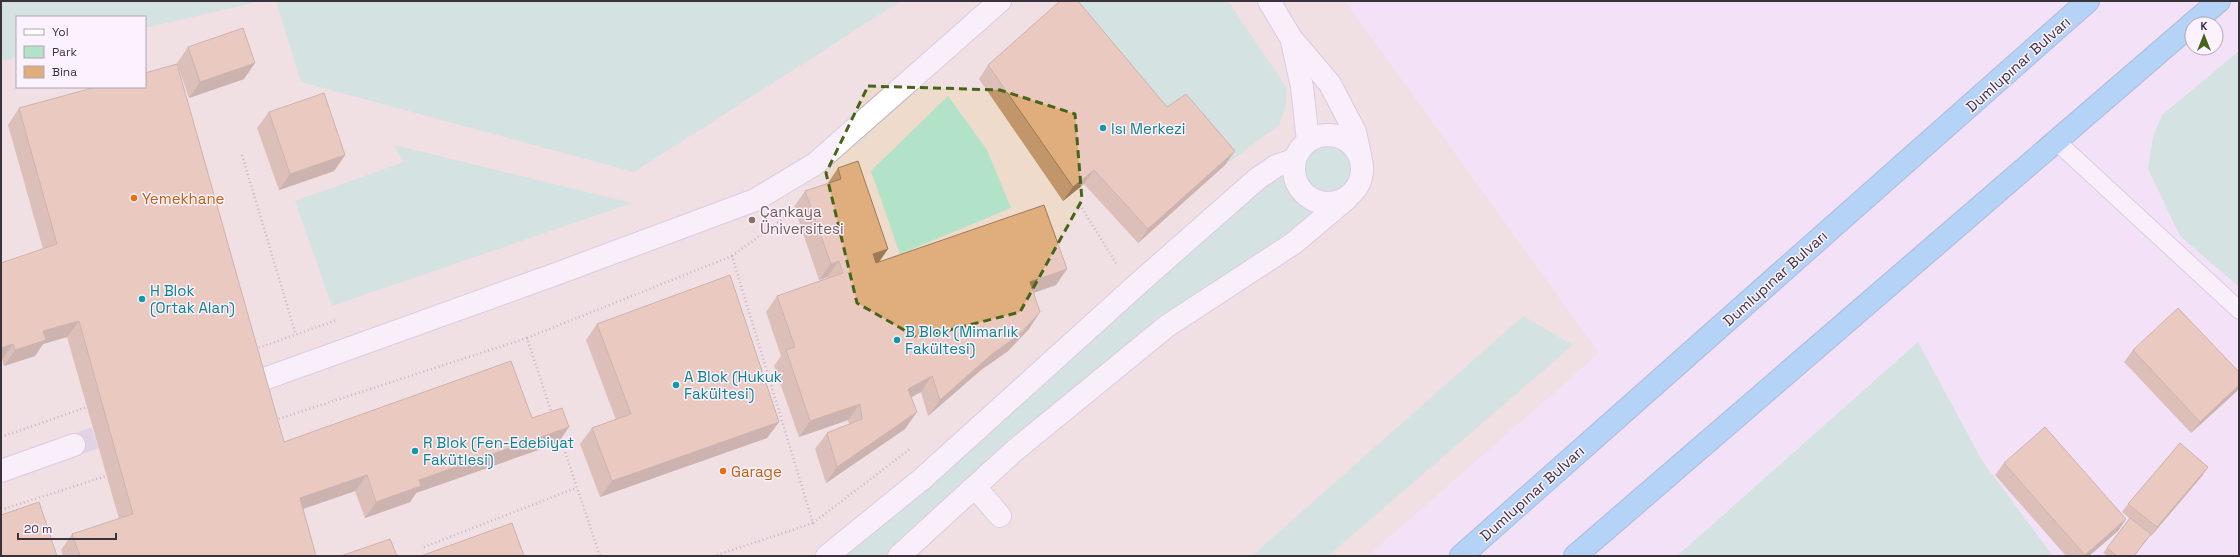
<svg xmlns="http://www.w3.org/2000/svg" width="2240" height="557" font-family="'Space Grotesk',sans-serif">
<rect width="100%" height="100%" fill="#f3e2f7"/>
<path fill="#eedbcb" fill-rule="evenodd" d="M1 1H1345L1599 353 1368 556H1ZM17 17H145V87H17Z"/>
<g fill="#b2e2c7">
<polygon points="1,1 261,1 145,28 145,17 17,17 17,57 1,61"/>
<polygon points="276,1 901,1 634,172 301,82"/>
<polygon points="1065,1 1228,1 1287,88 1285,109 1279,125 1225,165 1177,108 1157,121"/>
<polygon points="2239,51 2239,287 2180,236 2148,169 2153,137 2162,115"/>
<polygon points="948,96 987,150 1011,208 900,254 871,171"/>
<path d="M1329 135C1365 142 1372 174 1346 199L1167 326 899 556H827L1294 160C1302 144 1311 137 1329 135Z"/>
<polygon points="394,145 632,203 332,306 295,201 404,162"/>
<polygon points="1523,316 1573,345 1328,556 1252,556"/>
<polygon points="1918,342 1983,462 2053,556 1677,556"/>
</g>
<g fill="none" stroke-linecap="round" stroke-linejoin="round">
<polyline stroke="#cebfd1" stroke-width="22" stroke-dasharray="22 11" stroke-linecap="butt" points="74,445 124,428"/>
<defs>
<polyline id="lane" points="2056,141 2239,310"/>
<g id="street">
<polyline points="1269,1 1291,38 1330,84 1355,132 1360,155"/>
<polyline points="1292,41 1302,87 1308,141"/>
<circle cx="1328" cy="169" r="34"/>
<polyline points="264,379 556,274 755,200 815,164 1000,1"/>
<polyline points="1,471 74,445"/>
<polyline points="975,487 1000,516"/>
<polyline points="827,556 922,479 1140,282 1257,179 1276,166 1294,160"/>
<polyline points="899,556 1014,451 1167,326 1294,243 1346,199"/>
</g>
<g id="highway">
<polyline points="2192,24 2219,1"/>
<polyline points="1461,556 2088,1"/>
<polyline points="1575,556 2192,24"/>
</g>
</defs>
<use href="#lane" stroke="#c0b0c5" stroke-width="19"/>
<use href="#street" stroke="#c0b0c5" stroke-width="24"/>
<use href="#highway" stroke="#5a8db5" stroke-width="24"/>
<g stroke="#8f8492" stroke-width="2.5" stroke-dasharray="1 3" stroke-linecap="butt">
<polyline points="242,155 296,335"/>
<polyline points="1082,208 1117,265"/>
<polyline points="732,256 788,215"/>
<polyline points="527,338 732,256 813,523 714,556"/>
<polyline points="255,349 337,320"/>
<polyline points="275,420 527,338 552,414"/>
<polyline points="1,437 90,406"/>
<polyline points="560,437 600,556"/>
<polyline points="1,510 109,475"/>
<polyline points="813,523 910,449"/>
<polyline points="424,547 576,488"/>
</g>
<use href="#lane" stroke="#fff" stroke-width="17"/>
<use href="#street" stroke="#fff" stroke-width="22"/>
<use href="#highway" stroke="#6bbef7" stroke-width="22"/>
</g>
<g fill="#c1966b">
<polygon points="188,47 244,79 189,98 177,63"/>
<polygon points="988,65 1167,107 1225,165 1138,243 1084,184 1063,201 979,79"/>
<polygon points="19,108 284,442 532,418 558,443 416,493 410,502 365,518 355,491 303,509 316,556 63,556 61,550 72,534 119,519 67,337 43,344 35,356 4,366 2,360 43,249 8,125"/>
<polygon points="269,112 345,155 334,171 279,190 257,128"/>
<polygon points="838,168 878,263 1056,285 1034,293 1029,329 1008,351 981,370 928,416 921,392 911,397 905,429 826,483 815,449 827,433 849,424 848,420 799,437 774,366 781,356 766,312 777,296 827,278 827,277 819,280 794,207 805,191 828,183"/>
<polygon points="597,324 779,422 767,438 600,497 580,444 592,428 616,420 586,340"/>
<polygon points="2133,350 2237,391 2191,433 2124,362"/>
<polygon points="2004,463 2126,519 2118,531 2089,556 2066,556 1995,475"/>
<polygon points="2202,476 2151,536 2150,535 2134,556 2108,556 2103,553 2130,519 2122,512 2128,504"/>
</g>
<g fill="#9d7a57">
<polygon points="255,63 244,79 189,98 200,82"/>
<polygon points="1235,151 1225,165 1138,243 1148,229"/>
<polygon points="345,155 334,171 279,190 290,174"/>
<polygon points="1094,170 1084,184 1063,201 1073,187"/>
<polygon points="888,249 877,265 873,254"/>
<polygon points="839,261 827,277 819,280 831,264"/>
<polygon points="1067,269 1056,285 1018,298 1030,282"/>
<polygon points="1040,312 1029,329 1008,351 981,370 928,416 940,400"/>
<polygon points="79,321 67,337 43,344 35,356 4,366 15,350 43,331"/>
<polygon points="13,344 2,360 1,360 1,348"/>
<polygon points="932,376 921,392 897,405 908,389"/>
<polygon points="2239,385 2239,388 2237,391 2191,433 2200,422"/>
<polygon points="860,404 848,420 799,437 810,421"/>
<polygon points="917,412 905,429 826,483 837,467"/>
<polygon points="779,422 767,438 600,497 612,481"/>
<polygon points="569,427 558,443 416,493 410,502 365,518 376,502 419,480"/>
<polygon points="2208,467 2202,476 2151,536 2157,527"/>
<polygon points="367,475 355,491 288,514 300,498"/>
<polygon points="2126,519 2118,531 2089,556 2084,556"/>
</g>
<g fill="#e0ae7c" stroke="#9d7a57">
<polygon points="1060,1 1078,1 1167,107 1186,94 1235,151 1148,229 1094,170 1073,187 988,65"/>
<polygon points="243,28 255,63 200,82 188,47"/>
<polygon points="177,64 284,442 511,361 532,418 562,408 569,427 419,480 421,486 376,502 367,475 300,498 316,556 80,556 72,534 133,514 79,321 43,331 46,340 15,350 13,344 1,348 1,263 57,244 19,108 96,87 145,87 145,73"/>
<polygon points="324,93 345,155 290,174 269,112"/>
<polygon points="858,161 888,249 873,254 876,263 1044,205 1067,269 1030,282 1040,312 1019,335 992,354 940,400 932,376 908,389 917,412 837,467 827,433 862,419 860,404 810,421 786,350 795,347 777,296 843,273 839,261 831,264 805,191 841,179 838,168"/>
<polygon points="730,275 779,422 612,481 592,428 631,414 597,324"/>
<polygon points="2178,308 2239,372 2239,385 2200,422 2133,350"/>
<polygon points="2045,427 2126,519 2085,555 2004,463"/>
<polygon points="2180,443 2208,467 2157,527 2128,504"/>
<polygon points="39,502 57,556 1,556 1,515"/>
<polygon points="2130,518 2151,534 2134,556 2117,556 2107,548"/>
<polygon points="512,523 524,556 421,556"/>
<polygon points="390,539 397,556 341,556"/>
</g>
<path d="M0 0H2240V557H0ZM868 86 1000 90 1075 114 1082 200 1020 312 918 338 857 303 826 173Z" fill="#f3e2f7" fill-opacity=".55" fill-rule="evenodd"/>
<path fill="none" stroke="#46651a" stroke-width="3" stroke-dasharray="8 5" stroke-linejoin="round" d="M868 86 1000 90 1075 114 1082 200 1020 312 918 338 857 303 826 173Z"/>
<g fill="#0f9aa8" stroke="#fcf2ff" stroke-width="1.5">
<circle cx="1103" cy="128" r="4"/>
<circle cx="142" cy="299" r="4"/>
<circle cx="897" cy="340" r="4"/>
<circle cx="676" cy="385" r="4"/>
<circle cx="415" cy="451" r="4"/>
</g>
<g fill="#e8710a" stroke="#fcf2ff" stroke-width="1.5">
<circle cx="134" cy="198" r="4"/>
<circle cx="723" cy="471" r="4"/>
</g>
<circle fill="#8d6e63" stroke="#fcf2ff" stroke-width="1.5" cx="752" cy="220" r="4"/>
<g text-anchor="middle" dominant-baseline="central" stroke-width="3" stroke-linejoin="round" paint-order="stroke">
<g font-size="15" fill="#3a333b" stroke="#fcf2ff">
<text transform="translate(2018 64) rotate(-42)">Dumlupınar Bulvarı</text>
<text transform="translate(1775 278) rotate(-42)">Dumlupınar Bulvarı</text>
<text transform="translate(1532 493) rotate(-42)">Dumlupınar Bulvarı</text>
</g>
<g font-size="15" fill="#0d838f" stroke="#fcf2ff" text-anchor="start">
<text x="1111" y="128">Isı Merkezi</text>
<text x="150" y="290">H Blok<tspan x="150" dy="17">(Ortak Alan)</tspan></text>
<text x="905" y="331">B Blok (Mimarlık<tspan x="905" dy="17">Fakültesi)</tspan></text>
<text x="684" y="376">A Blok (Hukuk<tspan x="684" dy="17">Fakültesi)</tspan></text>
<text x="423" y="442">R Blok (Fen-Edebiyat<tspan x="423" dy="17">Fakütlesi)</tspan></text>
</g>
<g font-size="15" fill="#c56008" stroke="#fcf2ff" text-anchor="start">
<text x="142" y="198">Yemekhane</text>
<text x="731" y="471">Garage</text>
</g>
<g font-size="15" fill="#785e54" stroke="#fcf2ff" text-anchor="start">
<text x="760" y="211">Çankaya<tspan x="760" dy="17">Üniversitesi</tspan></text>
</g>
</g>
<rect width="2240" height="557" fill="none" stroke="#3a333b" stroke-width="4"/>
<rect x="16" y="16" width="130" height="72" fill="#fcf2ff" stroke="#aea6b1"/>
<rect x="24" y="29" width="20" height="6" fill="#ffffff" stroke="#aea6b1"/>
<text x="52" y="36" font-size="12" fill="#3a333b">Yol</text>
<rect x="24" y="46" width="20" height="12" fill="#b2e2c7" stroke="#aea6b1"/>
<text x="52" y="56" font-size="12" fill="#3a333b">Park</text>
<rect x="24" y="66" width="20" height="12" fill="#e0ae7c" stroke="#aea6b1"/>
<text x="52" y="76" font-size="12" fill="#3a333b">Bina</text>
<g transform="translate(2204 36)"><circle r="19" fill="#fcf2ff" stroke="#aea6b1"/>
<path d="M0-3L7 15L0 10L-7 15Z" fill="#46651a"/>
<text y="-6" font-size="11" font-weight="bold" text-anchor="middle" fill="#3a333b">K</text>
</g>
<path d="M18 533v6h98v-6" fill="none" stroke="#3a333b" stroke-width="2"/>
<text x="24" y="533" font-size="12" fill="#3a333b" stroke="#fcf2ff" stroke-width="3" paint-order="stroke">20 m</text>
</svg>
